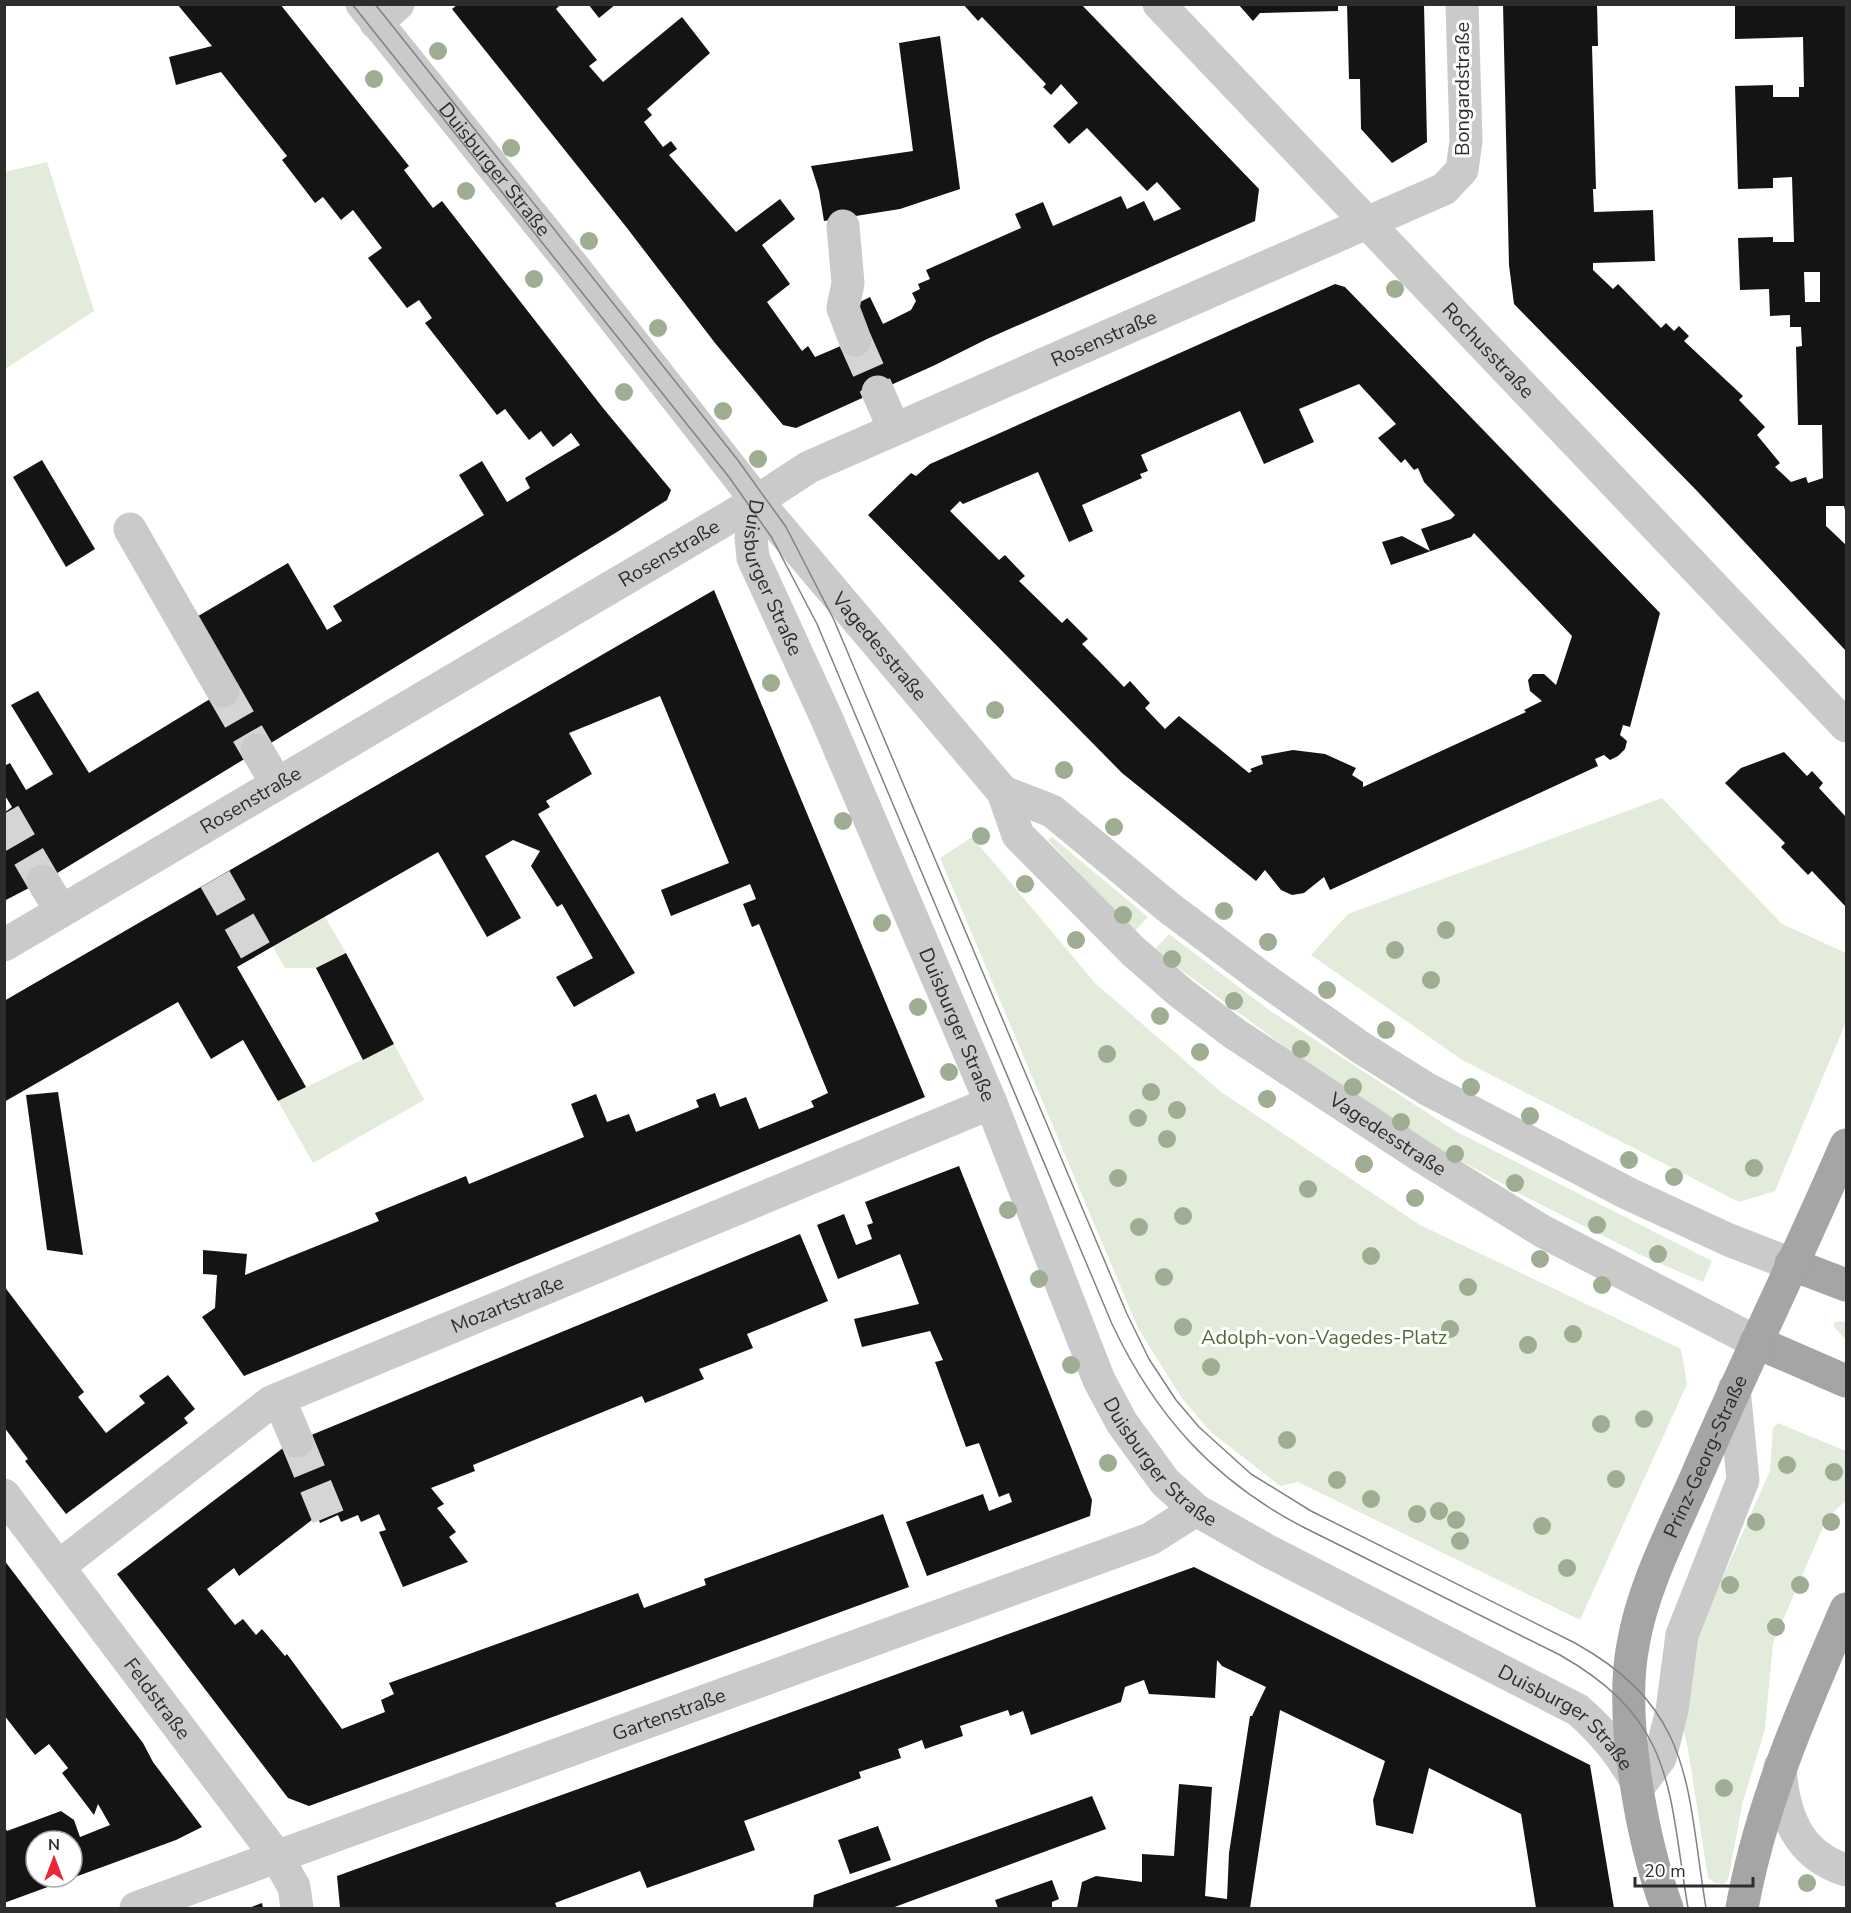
<svg xmlns="http://www.w3.org/2000/svg" width="1851" height="1913" font-family="'Nunito Sans',sans-serif">
<rect width="100%" height="100%" fill="#fff"/>
<g fill="#e3ebda">
<polygon points="47,162 94,311 5,369 5,172"/>
<polygon points="1662,798 1782,924 1846,953 1846,1022 1775,1191 1739,1202 1464,1061 1311,955 1348,914"/>
<polygon points="972,837 1096,984 1221,1092 1420,1225 1681,1349 1687,1384 1580,1620 1298,1482 1280,1486 1211,1432 1181,1397 1138,1328 940,858"/>
<polygon points="1052,837 1148,917 1134,932 1048,840"/>
<polygon points="325,917 346,953 316,968 285,968 273,947"/>
<polygon points="1169,934 1269,1010 1457,1132 1712,1261 1703,1282 1643,1256 1526,1197 1415,1135 1307,1063 1154,950"/>
<polygon points="394,1044 424,1100 313,1163 278,1101"/>
<polygon points="1839,1321 1846,1322 1846,1340 1834,1327 1834,1323"/>
<polygon points="1778,1423 1846,1451 1846,1500 1826,1520 1773,1643 1765,1729 1742,1805 1728,1880 1724,1884 1715,1883 1708,1878 1688,1749 1681,1719 1682,1687 1706,1615 1770,1471 1773,1428"/>
</g>
<g fill="#141414" fill-rule="evenodd">
<polygon points="177,4 280,4 409,166 404,170 433,208 442,201 603,408 671,490 667,500 617,532 54,875 4,901 4,813 12,807 4,794 4,766 10,763 26,790 53,774 11,705 38,691 89,773 223,691 188,622 288,563 327,630 342,621 333,606 484,515 459,475 482,461 507,502 530,488 525,478 580,445 571,433 553,447 541,431 529,440 505,409 497,415 425,323 432,318 419,300 407,308 368,258 382,248 353,210 341,220 323,197 315,203 282,160 287,156 221,72 176,85 169,57 212,46"/>
<polygon points="458,4 561,4 556,9 597,60 589,66 603,82 682,17 710,53 647,109 652,115 644,122 663,147 671,141 677,149 669,155 736,232 780,199 795,219 762,245 790,284 767,302 802,351 808,346 815,357 862,337 856,304 870,297 883,324 911,310 916,301 912,293 920,289 918,284 930,279 926,270 1021,228 1015,214 1043,202 1053,226 1121,196 1127,209 1144,201 1154,221 1181,209 1157,182 1147,191 1087,128 1069,144 1053,126 1078,103 1061,84 1051,95 1043,87 1046,84 982,17 978,21 963,4 1081,4 1259,189 1255,221 987,339 935,365 796,428 783,425 715,343 627,228 452,9"/>
<polygon points="588,4 616,4 599,18"/>
<polygon points="1238,4 1338,4 1338,11 1260,13 1253,21"/>
<polygon points="1347,4 1424,4 1427,142 1392,163 1361,129 1360,79 1349,79"/>
<path d="M1503 4H1597L1598 46H1592L1596 189H1593L1594 212 1653 210 1655 261 1593 263V270L1613 289 1618 284 1661 328 1666 323 1674 331 1679 326 1689 336 1684 341 1743 396 1739 400 1765 427 1757 435 1780 463 1775 467 1791 482 1806 477 1808 483 1823 478 1822 425H1798L1796 347 1802 346 1801 327H1790V315L1770 316 1769 289 1740 290 1738 238 1773 237V242H1794L1792 177 1773 178V188L1738 189 1735 86 1773 85V97H1799V87H1804L1803 37 1735 39V4H1846V514L1844 506H1826V526L1846 545V651L1698 492 1514 304 1509 265ZM1804 272H1820V302H1805Z"/>
<polygon points="940,36 960,189 900,209 824,221 819,191 811,166 913,151 899,43"/>
<path d="M1335 284 1345 287 1660 613 1630 727 1623 725 1620 735 1627 741 1625 749 1618 756 1610 760 1604 755 1595 759 1598 766 1330 890 1324 877 1304 893 1292 895 1281 890 1265 870 1256 881 1122 773 868 515 911 473 916 476 930 464ZM1359 384 1396 424 1378 438 1401 463 1405 459 1414 470 1418 468 1424 482 1455 515 1451 519 1421 529 1430 551 1402 536 1382 542 1391 565 1471 537 1474 533 1572 636 1556 685 1544 674H1533L1528 680 1530 691 1542 701 1524 710 1526 712 1363 787V782L1352 775 1356 768 1325 754 1293 750 1261 756 1263 764 1250 769 1252 771 1249 773 1179 716 1165 729 1145 708 1150 703 1130 681 1124 687 1098 660 1082 644 1088 639 1067 618 1062 623 1019 581 1025 576 1005 555 999 560 950 511 960 501 963 504 1038 472 1069 542 1093 531 1082 505 1142 478 1140 474 1148 471 1141 455 1240 411 1264 464 1314 442 1299 409Z"/>
<polygon points="42,460 95,549 66,567 13,477"/>
<polygon points="714,590 925,1097 244,1376 202,1317 215,1308 217,1275 203,1274 203,1250 247,1254 245,1275 379,1221 375,1213 466,1176 469,1184 584,1137 571,1104 596,1094 607,1122 629,1114 636,1132 699,1107 696,1100 715,1093 720,1107 746,1097 759,1129 814,1107 811,1101 828,1093 759,924 752,927 743,904 756,899 750,884 671,916 661,890 729,863 660,696 569,733 592,774 546,801 550,807 538,814 635,973 574,1007 556,977 593,958 562,904 557,907 531,866 540,851 513,840 485,856 521,918 487,937 438,852 237,967 306,1087 278,1101 243,1040 211,1059 178,1002 4,1102 4,1001"/>
<polygon points="1784,752 1807,776 1812,771 1823,783 1819,788 1846,817 1846,907 1812,871 1808,875 1781,847 1785,843 1725,783 1741,768"/>
<polygon points="346,953 394,1044 363,1060 316,968"/>
<polygon points="58,1092 83,1255 47,1250 26,1095"/>
<polygon points="959,1166 1092,1500 1090,1516 927,1576 906,1522 983,1494 989,1511 1012,1502 1009,1493 999,1497 979,1443 966,1447 935,1362 943,1360 930,1331 862,1347 854,1319 919,1304 900,1254 838,1279 817,1225 844,1214 856,1245 872,1239 867,1225 873,1223 865,1202"/>
<polygon points="800,1234 828,1301 747,1334 753,1348 699,1369 704,1379 645,1403 642,1396 473,1465 475,1471 431,1488 444,1504 437,1508 456,1532 449,1537 468,1562 403,1587 379,1532 386,1530 379,1514 361,1522 358,1515 341,1522 338,1515 320,1523 317,1516 239,1576 234,1568 207,1589 235,1625 243,1619 256,1635 262,1629 285,1656 287,1654 342,1729 385,1712 381,1700 394,1694 389,1683 638,1593 644,1608 706,1585 704,1579 883,1514 909,1587 309,1806 288,1798 117,1574 287,1445"/>
<polygon points="4,1286 84,1392 78,1397 106,1433 145,1403 139,1396 168,1375 195,1409 184,1418 188,1423 66,1514 25,1461 28,1459 4,1427"/>
<path d="M4 1560 143 1743 153 1762 202 1827 176 1840 4 1903V1825L7 1831 61 1811 74 1820 80 1837 110 1825 98 1804 94 1815 62 1773 68 1768 49 1744 35 1755 4 1715ZM36 1841H72V1877H36Z"/>
<polygon points="1194,1567 1590,1765 1614,1908 1536,1908 1521,1814 1429,1768 1413,1834 1376,1825 1373,1800 1385,1761 1280,1710 1250,1908 1077,1908 1082,1882 1096,1876 1142,1882 1142,1854 1174,1856 1179,1784 1212,1787 1205,1896 1227,1899 1229,1853 1250,1716 1252,1716 1266,1687 1222,1666 1217,1660 1215,1698 1149,1694 1144,1680 1125,1687 1121,1702 1031,1735 1023,1711 1010,1716 1008,1710 960,1726 963,1736 925,1749 922,1740 898,1749 901,1758 859,1772 861,1778 744,1821 755,1850 647,1888 640,1871 555,1903 557,1908 340,1908 337,1876"/>
<polygon points="1092,1796 1106,1829 892,1908 813,1908 814,1895"/>
<polygon points="878,1826 891,1860 850,1874 838,1840"/>
<polygon points="1052,1880 1059,1899 1052,1902 1052,1908 998,1908 995,1900"/>
<polygon points="262,1903 263,1908 249,1908"/>
</g>
<g fill="none" stroke-linecap="round" stroke-linejoin="round">
<g stroke="#d5d5d5" stroke-width="33" stroke-dasharray="33 16" stroke-linecap="butt">
<polyline points="855,340 878,392"/>
<polyline points="223,691 257,750"/>
<polyline points="4,814 43,881"/>
<polyline points="215,879 258,955"/>
<polyline points="297,1441 329,1519"/>
</g>
<g stroke="#cacaca" stroke-width="33">
<path id="s1" d="M362 4 573 266 757 501 1003 792 1018 835 1133 951 1181 993 1235 1034 1424 1158 1542 1231 1756 1342"/>
<path id="s2" d="M1159 4 1846 726"/>
<polyline points="376,23 398,4"/>
<polyline points="843,226 848,283 843,308 855,340"/>
<polyline points="878,392 894,429"/>
<path id="s3" d="M757 501 751 538 753 558 826 717 991 1103 1099 1380 1122 1423 1165 1482 1196 1510 1268 1551 1578 1710C1604 1733 1622 1755 1639 1786L1660 1758 1672 1710 1682 1635 1743 1480 1734 1389"/>
<polyline points="130,529 223,691"/>
<polyline points="257,750 277,784"/>
<polyline points="1003,792 1052,811 1168,907 1261,977 1360,1047 1427,1089 1629,1194 1729,1240 1791,1264"/>
<polyline points="43,881 61,911"/>
<path id="s4" d="M4 945 757 501 809 467 1444 189 1462 170 1466 141 1462 4"/>
<polyline points="279,1399 297,1441"/>
<path id="s5" d="M4 1495 277 1857 294 1887 297 1908"/>
<path id="s6" d="M58 1567 271 1402 991 1103"/>
<path d="M1780 1767C1783 1814 1797 1855 1846 1870"/>
<path id="s7" d="M136 1908 1150 1539 1196 1510"/>
</g>
<g stroke="#a5a5a5" stroke-width="33">
<polyline points="1791,1264 1846,1285"/>
<polyline points="1756,1342 1846,1381"/>
<path id="s8" d="M1667 1908C1642 1840 1619 1717 1633 1645 1643 1586 1673 1530 1697 1475 1745 1364 1798 1256 1846 1145"/>
<path d="M1742 1908C1761 1803 1804 1706 1846 1609"/>
</g>
<g stroke="#828282" stroke-width="1.5">
<path d="M352 4 729 477 772 538 817 624 1112 1324C1155 1415 1213 1480 1303 1527L1560 1655C1676 1721 1668 1790 1688 1908"/>
<path d="M375 4 737 459 786 527 834 620 1127 1314 1149 1359 1176 1400 1199 1427 1251 1474 1311 1511 1575 1643C1695 1710 1686 1787 1706 1908"/>
</g>
</g>
<g fill="#9fad92">
<circle cx="438" cy="51" r="9"/>
<circle cx="374" cy="79" r="9"/>
<circle cx="511" cy="148" r="9"/>
<circle cx="466" cy="191" r="9"/>
<circle cx="589" cy="241" r="9"/>
<circle cx="534" cy="279" r="9"/>
<circle cx="1395" cy="289" r="9"/>
<circle cx="658" cy="328" r="9"/>
<circle cx="624" cy="392" r="9"/>
<circle cx="723" cy="411" r="9"/>
<circle cx="758" cy="459" r="9"/>
<circle cx="771" cy="683" r="9"/>
<circle cx="995" cy="710" r="9"/>
<circle cx="1064" cy="770" r="9"/>
<circle cx="843" cy="821" r="9"/>
<circle cx="1114" cy="827" r="9"/>
<circle cx="981" cy="836" r="9"/>
<circle cx="1025" cy="884" r="9"/>
<circle cx="1224" cy="911" r="9"/>
<circle cx="1123" cy="915" r="9"/>
<circle cx="882" cy="923" r="9"/>
<circle cx="1446" cy="930" r="9"/>
<circle cx="1076" cy="940" r="9"/>
<circle cx="1268" cy="942" r="9"/>
<circle cx="1395" cy="950" r="9"/>
<circle cx="1172" cy="959" r="9"/>
<circle cx="1431" cy="980" r="9"/>
<circle cx="1327" cy="990" r="9"/>
<circle cx="1234" cy="1001" r="9"/>
<circle cx="918" cy="1007" r="9"/>
<circle cx="1160" cy="1016" r="9"/>
<circle cx="1386" cy="1030" r="9"/>
<circle cx="1301" cy="1049" r="9"/>
<circle cx="1200" cy="1052" r="9"/>
<circle cx="1107" cy="1054" r="9"/>
<circle cx="949" cy="1072" r="9"/>
<circle cx="1353" cy="1087" r="9"/>
<circle cx="1471" cy="1087" r="9"/>
<circle cx="1151" cy="1092" r="9"/>
<circle cx="1267" cy="1099" r="9"/>
<circle cx="1177" cy="1110" r="9"/>
<circle cx="1530" cy="1116" r="9"/>
<circle cx="1138" cy="1118" r="9"/>
<circle cx="1401" cy="1122" r="9"/>
<circle cx="1167" cy="1139" r="9"/>
<circle cx="1455" cy="1154" r="9"/>
<circle cx="1629" cy="1160" r="9"/>
<circle cx="1364" cy="1164" r="9"/>
<circle cx="1754" cy="1168" r="9"/>
<circle cx="1674" cy="1177" r="9"/>
<circle cx="1118" cy="1178" r="9"/>
<circle cx="1515" cy="1183" r="9"/>
<circle cx="1308" cy="1189" r="9"/>
<circle cx="1415" cy="1198" r="9"/>
<circle cx="1008" cy="1210" r="9"/>
<circle cx="1183" cy="1216" r="9"/>
<circle cx="1597" cy="1225" r="9"/>
<circle cx="1139" cy="1227" r="9"/>
<circle cx="1658" cy="1254" r="9"/>
<circle cx="1371" cy="1256" r="9"/>
<circle cx="1540" cy="1259" r="9"/>
<circle cx="1164" cy="1277" r="9"/>
<circle cx="1039" cy="1279" r="9"/>
<circle cx="1602" cy="1285" r="9"/>
<circle cx="1468" cy="1287" r="9"/>
<circle cx="1183" cy="1327" r="9"/>
<circle cx="1450" cy="1329" r="9"/>
<circle cx="1573" cy="1334" r="9"/>
<circle cx="1528" cy="1345" r="9"/>
<circle cx="1071" cy="1365" r="9"/>
<circle cx="1211" cy="1367" r="9"/>
<circle cx="1644" cy="1419" r="9"/>
<circle cx="1601" cy="1424" r="9"/>
<circle cx="1287" cy="1440" r="9"/>
<circle cx="1108" cy="1463" r="9"/>
<circle cx="1787" cy="1465" r="9"/>
<circle cx="1834" cy="1472" r="9"/>
<circle cx="1616" cy="1479" r="9"/>
<circle cx="1337" cy="1480" r="9"/>
<circle cx="1371" cy="1499" r="9"/>
<circle cx="1439" cy="1511" r="9"/>
<circle cx="1417" cy="1514" r="9"/>
<circle cx="1456" cy="1520" r="9"/>
<circle cx="1756" cy="1522" r="9"/>
<circle cx="1831" cy="1522" r="9"/>
<circle cx="1542" cy="1526" r="9"/>
<circle cx="1460" cy="1541" r="9"/>
<circle cx="1567" cy="1568" r="9"/>
<circle cx="1730" cy="1585" r="9"/>
<circle cx="1800" cy="1585" r="9"/>
<circle cx="1776" cy="1627" r="9"/>
<circle cx="1724" cy="1788" r="9"/>
<circle cx="1807" cy="1883" r="9"/>
</g>
<g text-anchor="middle" dominant-baseline="central" stroke-width="6" stroke-linejoin="round" paint-order="stroke">
<g font-size="20" fill="#2d2d2d" stroke="#fff">
<text transform="translate(1462 89) rotate(-90)">Bongardstraße</text>
<text stroke="none"><textPath href="#s1" startOffset="212">Duisburger Straße</textPath></text>
<text stroke="none"><textPath href="#s4" startOffset="1258">Rosenstraße</textPath></text>
<text stroke="none"><textPath href="#s2" startOffset="478">Rochusstraße</textPath></text>
<text stroke="none"><textPath href="#s4" startOffset="772">Rosenstraße</textPath></text>
<text stroke="none"><textPath href="#s3" startOffset="81">Duisburger Straße</textPath></text>
<text stroke="none"><textPath href="#s1" startOffset="825">Vagedesstraße</textPath></text>
<text stroke="none"><textPath href="#s4" startOffset="286">Rosenstraße</textPath></text>
<text stroke="none"><textPath href="#s3" startOffset="567">Duisburger Straße</textPath></text>
<text stroke="none"><textPath href="#s1" startOffset="1539">Vagedesstraße</textPath></text>
<text stroke="none"><textPath href="#s6" startOffset="525">Mozartstraße</textPath></text>
<text stroke="none"><textPath href="#s8" startOffset="470">Prinz-Georg-Straße</textPath></text>
<text stroke="none"><textPath href="#s3" startOffset="1053">Duisburger Straße</textPath></text>
<text stroke="none"><textPath href="#s5" startOffset="255">Feldstraße</textPath></text>
<text stroke="none"><textPath href="#s7" startOffset="567">Gartenstraße</textPath></text>
<text stroke="none"><textPath href="#s3" startOffset="1539">Duisburger Straße</textPath></text>
</g>
<g font-size="20" fill="#506a39" stroke="#fff">
<text x="1324" y="1337">Adolph-von-Vagedes-Platz</text>
</g>
</g>
<rect width="1851" height="1913" fill="none" stroke="#2d2d2d" stroke-width="12"/>
<g transform="translate(54 1859)"><circle r="28" fill="#ffffff" stroke="#ababab" stroke-width="1.5"/>
<path d="M0-4.5L10 22L0 15L-10 22Z" fill="#ec2737"/>
<text y="-9" font-size="16" font-weight="bold" text-anchor="middle" fill="#2d2d2d">N</text>
</g>
<path d="M1635 1877v9h118v-9" fill="none" stroke="#2d2d2d" stroke-width="3"/>
<text x="1644" y="1877" font-size="18" fill="#2d2d2d" stroke="#ffffff" stroke-width="4.5" paint-order="stroke">20 m</text>
</svg>
